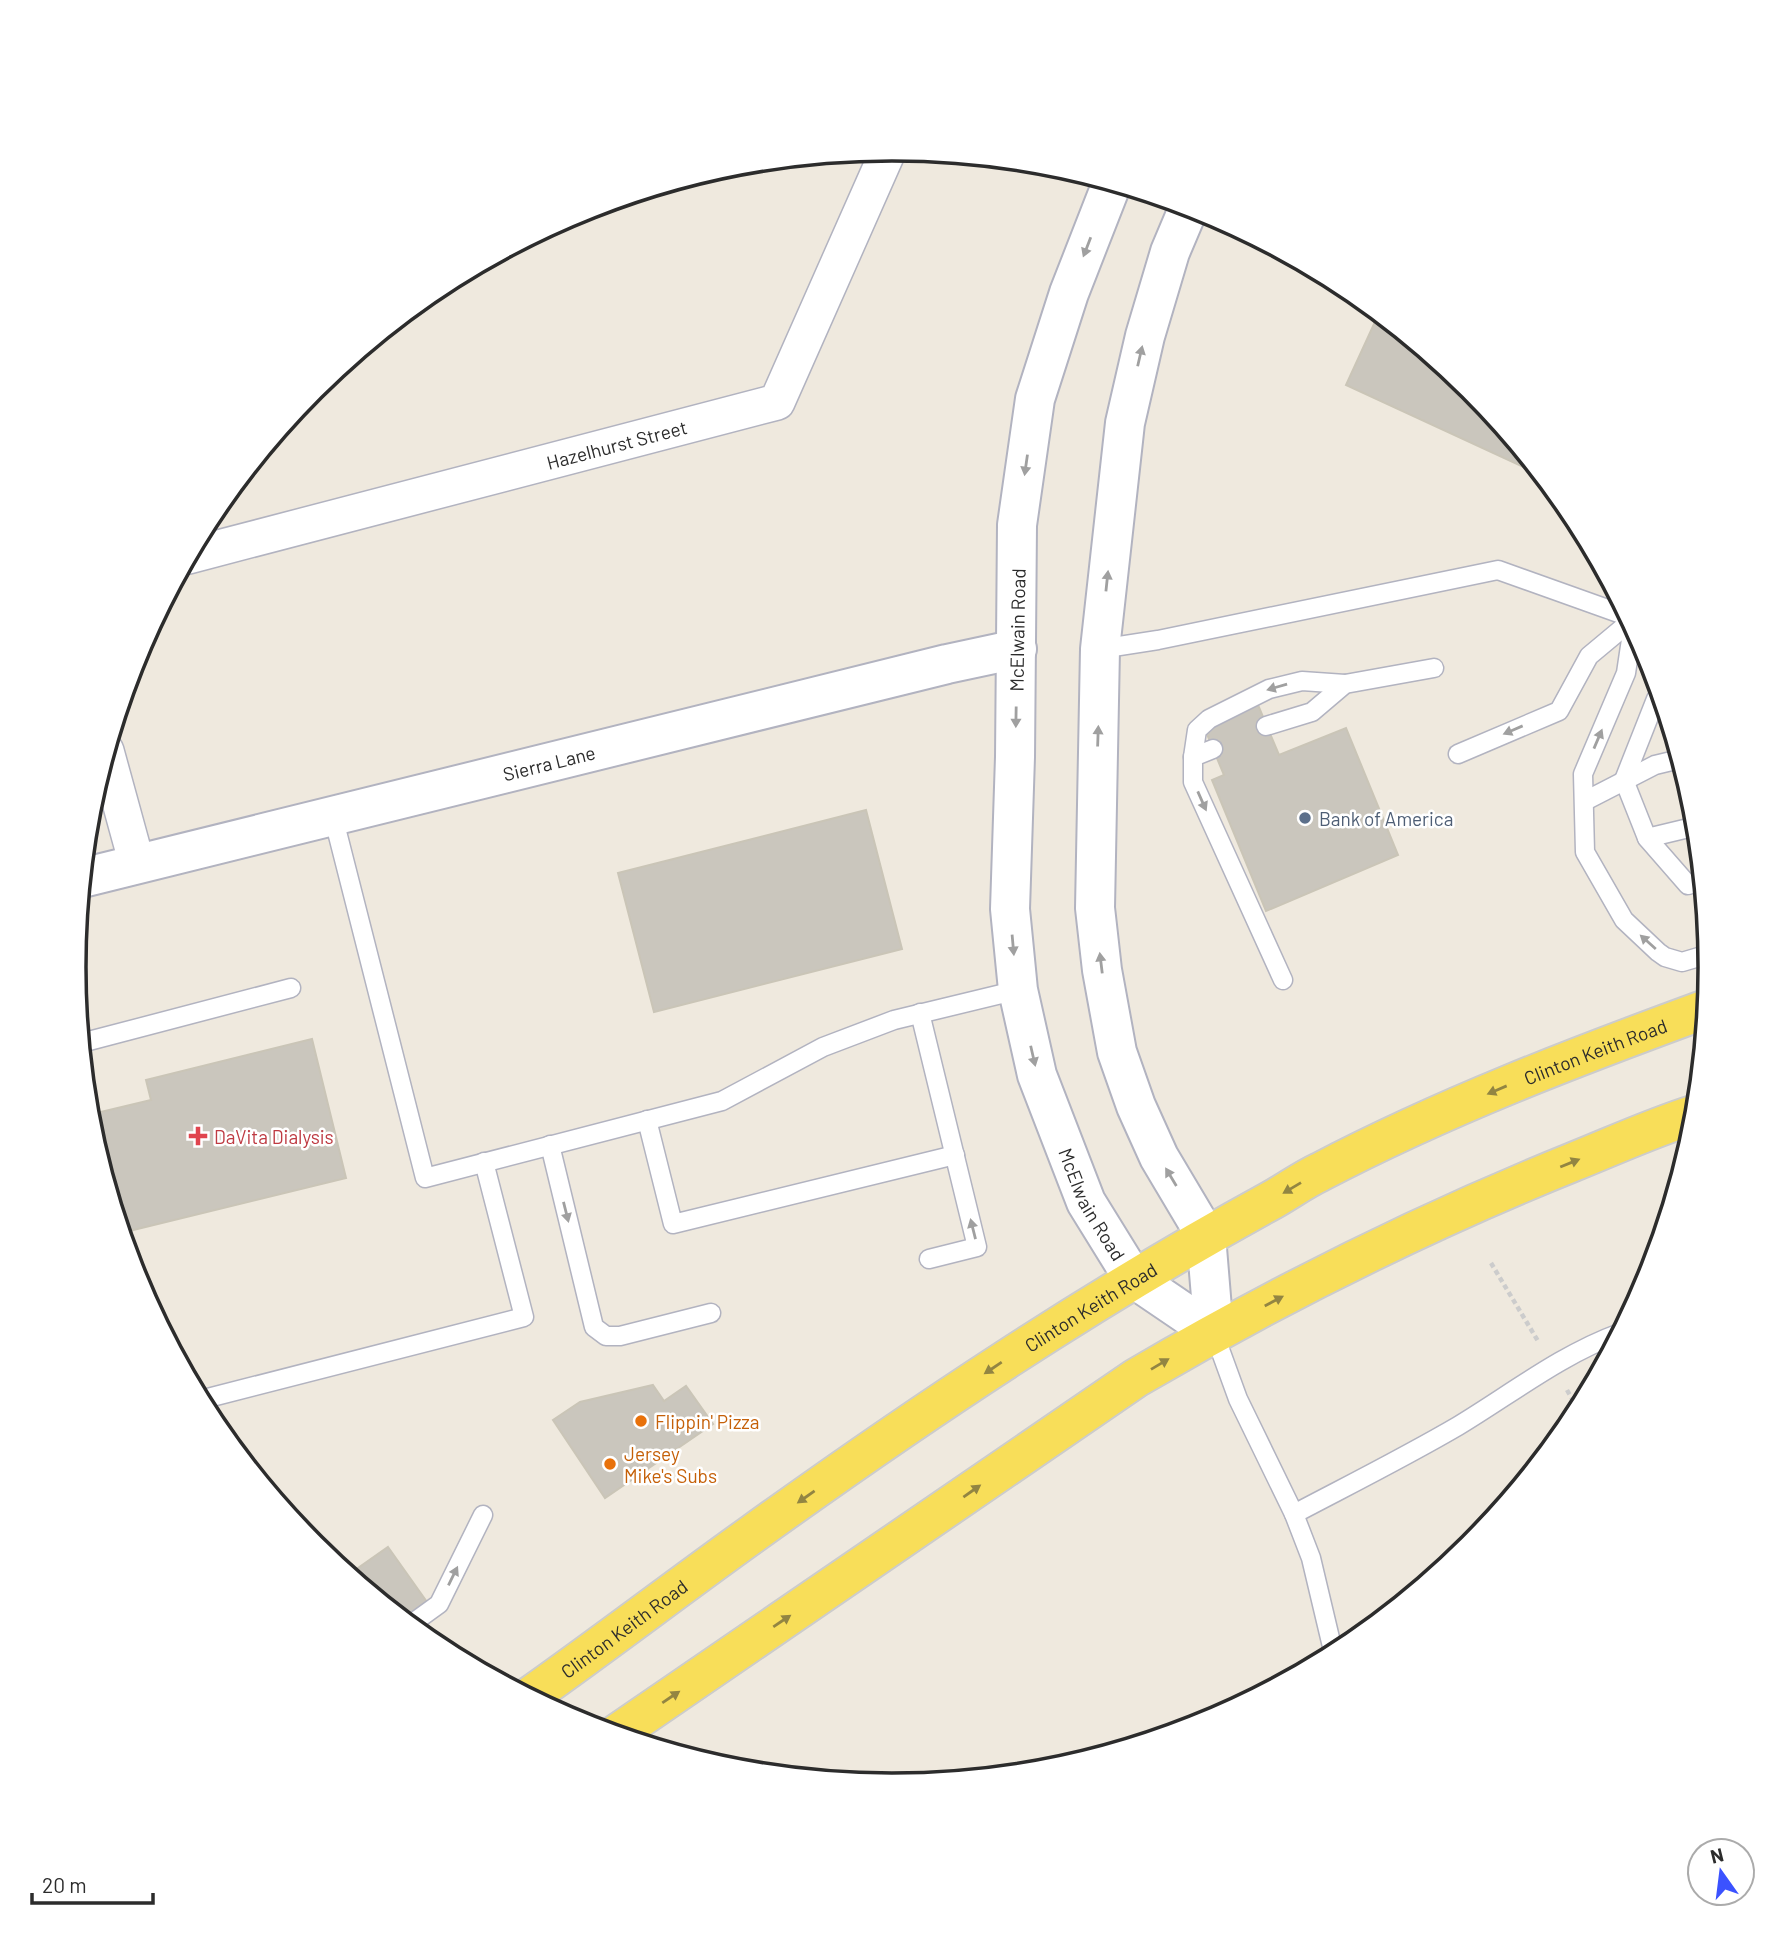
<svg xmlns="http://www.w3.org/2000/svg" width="1784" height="1935" font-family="Barlow,sans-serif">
<rect width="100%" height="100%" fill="#efe9de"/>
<g fill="#cac6bd" stroke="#cac5b7" stroke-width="2">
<polygon points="1379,313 1471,389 1541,475 1346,385"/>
<polygon points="1258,705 1279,755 1346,728 1398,855 1266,911 1212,780 1224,775 1204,727"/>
<polygon points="1668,719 1695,808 1699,864 1661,720"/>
<polygon points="866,810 902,949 654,1012 618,873"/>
<polygon points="312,1039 346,1178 121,1233 89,1127 88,1115 151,1100 146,1080"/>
<polygon points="653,1385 664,1401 686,1386 713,1424 605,1498 553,1420 580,1402"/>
<polygon points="388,1547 427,1602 402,1619 348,1575"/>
</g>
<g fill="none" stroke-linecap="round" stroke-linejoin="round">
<defs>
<g id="lane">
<polyline points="1633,626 1626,673 1583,774 1585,852 1624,920 1658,952 1665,957 1682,962 1709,954"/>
<polyline points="1100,649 1158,640 1498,570 1627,616"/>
<polyline points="1661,698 1656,699 1624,780 1647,838 1688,885 1702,881"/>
<polyline points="1266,726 1312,712 1345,684 1434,668"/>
<polyline points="1213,749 1193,757 1193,782 1283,980"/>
<polyline points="1458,754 1559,711 1589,656 1631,621"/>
<polyline points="1193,757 1197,730 1209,719 1269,689 1302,681 1345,684"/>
<polyline points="1585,801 1655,765 1680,759"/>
<polyline points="333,816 425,1178 722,1101 823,1047 894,1020 1018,990"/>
<polyline points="1647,838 1697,826"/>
<polyline points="920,1013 977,1247 929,1259"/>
<polyline points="81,1043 291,988"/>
<polyline points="647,1120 673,1224 955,1155"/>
<polyline points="550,1145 594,1327 606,1336 620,1336 711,1313"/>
<polyline points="1214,1333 1238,1399 1294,1514 1311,1558 1334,1655"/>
<polyline points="200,1400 524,1317 484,1162"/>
<path d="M1294 1514C1349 1485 1405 1457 1458 1426 1511 1394 1562 1354 1620 1333"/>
<polyline points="410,1625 439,1604 483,1515"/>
</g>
<g id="street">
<path id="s1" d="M188 556 777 402 889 149"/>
<polyline points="106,751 137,864"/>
</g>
<g id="secondary">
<path id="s2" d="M1112 183 1069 293 1035 399 1017 525 1015 757 1010 909 1018 990 1037 1075 1086 1202 1133 1278 1214 1333"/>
<polyline points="1189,207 1170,252 1145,336 1125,423 1100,649 1095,908 1102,970 1117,1052 1136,1106 1159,1157 1206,1236 1214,1333"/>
<path id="s3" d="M82 878 947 664 1017 649"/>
</g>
<g id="primary">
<path id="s4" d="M529 1697C604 1644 677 1588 751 1535 919 1414 1091 1299 1272 1200 1288 1191 1303 1180 1320 1172 1444 1107 1575 1057 1706 1009"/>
<path d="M615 1735 1136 1378C1276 1296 1422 1223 1573 1162 1613 1146 1654 1127 1696 1114"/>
</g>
</defs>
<use href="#lane" stroke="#b2b3c0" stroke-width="21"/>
<use href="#street" stroke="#b2b3c0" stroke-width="38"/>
<use href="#secondary" stroke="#b2b3c0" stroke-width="42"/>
<use href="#primary" stroke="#ccc" stroke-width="42"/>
<g stroke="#ccc" stroke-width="4.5" stroke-dasharray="5 3.5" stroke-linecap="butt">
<polyline points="1491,1263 1538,1341"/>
<polyline points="1567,1390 1579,1411"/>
</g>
<use href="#lane" stroke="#fff" stroke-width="18"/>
<use href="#street" stroke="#fff" stroke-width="35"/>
<use href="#secondary" stroke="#fff" stroke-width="38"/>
<use href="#primary" stroke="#f8de59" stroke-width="38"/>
</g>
<defs><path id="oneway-solid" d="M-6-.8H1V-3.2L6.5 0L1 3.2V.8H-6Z" transform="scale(1.75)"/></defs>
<g fill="#a0a0a0">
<use href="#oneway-solid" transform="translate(1087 247) rotate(111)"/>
<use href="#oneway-solid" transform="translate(1140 356) rotate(-77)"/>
<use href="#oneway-solid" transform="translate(1026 465) rotate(98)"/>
<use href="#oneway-solid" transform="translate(1107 581) rotate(-84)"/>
<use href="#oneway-solid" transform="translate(1277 687) rotate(164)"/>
<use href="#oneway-solid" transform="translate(1016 717) rotate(91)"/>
<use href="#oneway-solid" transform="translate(1513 730) rotate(157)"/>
<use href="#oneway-solid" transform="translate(1098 736) rotate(-88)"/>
<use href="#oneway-solid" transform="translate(1598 739) rotate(-67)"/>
<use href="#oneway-solid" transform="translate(1202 801) rotate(66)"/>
<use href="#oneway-solid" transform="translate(1648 942) rotate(-138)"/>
<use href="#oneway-solid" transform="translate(1013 945) rotate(85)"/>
<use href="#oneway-solid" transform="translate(1101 963) rotate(-97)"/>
<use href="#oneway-solid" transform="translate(1033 1056) rotate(77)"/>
<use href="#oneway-solid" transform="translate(1171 1177) rotate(-121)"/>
<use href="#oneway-solid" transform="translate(566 1212) rotate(76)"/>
<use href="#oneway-solid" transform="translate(973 1229) rotate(-104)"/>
<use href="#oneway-solid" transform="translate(453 1576) rotate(-64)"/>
</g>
<g fill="#928542">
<use href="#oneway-solid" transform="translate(1497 1090) rotate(157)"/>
<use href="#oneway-solid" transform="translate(1570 1163) rotate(-22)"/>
<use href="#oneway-solid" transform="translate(1292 1188) rotate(149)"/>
<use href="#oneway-solid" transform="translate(1274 1301) rotate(-28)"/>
<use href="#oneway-solid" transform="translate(1160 1364) rotate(-31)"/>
<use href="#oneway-solid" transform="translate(993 1368) rotate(146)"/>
<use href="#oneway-solid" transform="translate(972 1491) rotate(-35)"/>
<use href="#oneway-solid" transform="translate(806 1497) rotate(145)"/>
<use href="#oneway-solid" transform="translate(782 1621) rotate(-34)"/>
<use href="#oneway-solid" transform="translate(671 1697) rotate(-34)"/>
</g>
<circle fill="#5c6f8a" stroke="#fff" stroke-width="2.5" cx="1305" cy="818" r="7"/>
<path fill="#e0444e" stroke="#fff" stroke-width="2.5" d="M194.5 1125.5h7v7h7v7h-7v7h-7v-7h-7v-7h7z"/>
<g fill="#e8710a" stroke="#fff" stroke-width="2.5">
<circle cx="641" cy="1421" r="7"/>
<circle cx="610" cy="1464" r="7"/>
</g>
<g text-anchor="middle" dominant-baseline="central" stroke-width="5" stroke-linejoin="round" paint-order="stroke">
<g font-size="19" fill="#2c2c2c" stroke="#fff">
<text stroke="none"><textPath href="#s1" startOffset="443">Hazelhurst Street</textPath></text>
<text transform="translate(1017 630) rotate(-89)">McElwain Road</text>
<text stroke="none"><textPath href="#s3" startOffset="481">Sierra Lane</textPath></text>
<text stroke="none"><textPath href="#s4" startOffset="1251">Clinton Keith Road</textPath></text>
<text stroke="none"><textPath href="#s2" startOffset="1050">McElwain Road</textPath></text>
<text stroke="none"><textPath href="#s4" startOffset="684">Clinton Keith Road</textPath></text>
<text stroke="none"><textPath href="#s4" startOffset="117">Clinton Keith Road</textPath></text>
</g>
<g font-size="19" fill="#4e5e75" stroke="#fff" text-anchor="start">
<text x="1319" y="818">Bank of America</text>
</g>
<g font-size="19" fill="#be3a42" stroke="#fff" text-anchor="start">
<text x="214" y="1136">DaVita Dialysis</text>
</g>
<g font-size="19" fill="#c56008" stroke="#fff" text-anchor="start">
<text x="655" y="1421">Flippin' Pizza</text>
<text x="624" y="1453">Jersey<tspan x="624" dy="22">Mike's Subs</tspan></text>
</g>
</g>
<path d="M0 0H1784V1935H0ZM86 967a806 806 0 1 1 1612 0a806 806 0 1 1-1612 0Z" fill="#fff" fill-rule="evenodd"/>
<path fill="none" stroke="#2c2c2c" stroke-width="3.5" d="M86 967a806 806 0 1 1 1612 0a806 806 0 1 1-1612 0Z"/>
<g transform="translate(1721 1872) rotate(346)"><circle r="33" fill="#ffffff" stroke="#ababab" stroke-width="2"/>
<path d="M0-5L12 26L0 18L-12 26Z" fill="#3b52ff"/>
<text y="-10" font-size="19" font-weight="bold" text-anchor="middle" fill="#2c2c2c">N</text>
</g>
<path d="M32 1893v10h121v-10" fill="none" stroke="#2c2c2c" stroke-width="3.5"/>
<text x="42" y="1893" font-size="21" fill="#2c2c2c" stroke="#ffffff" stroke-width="5" paint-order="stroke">20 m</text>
</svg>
